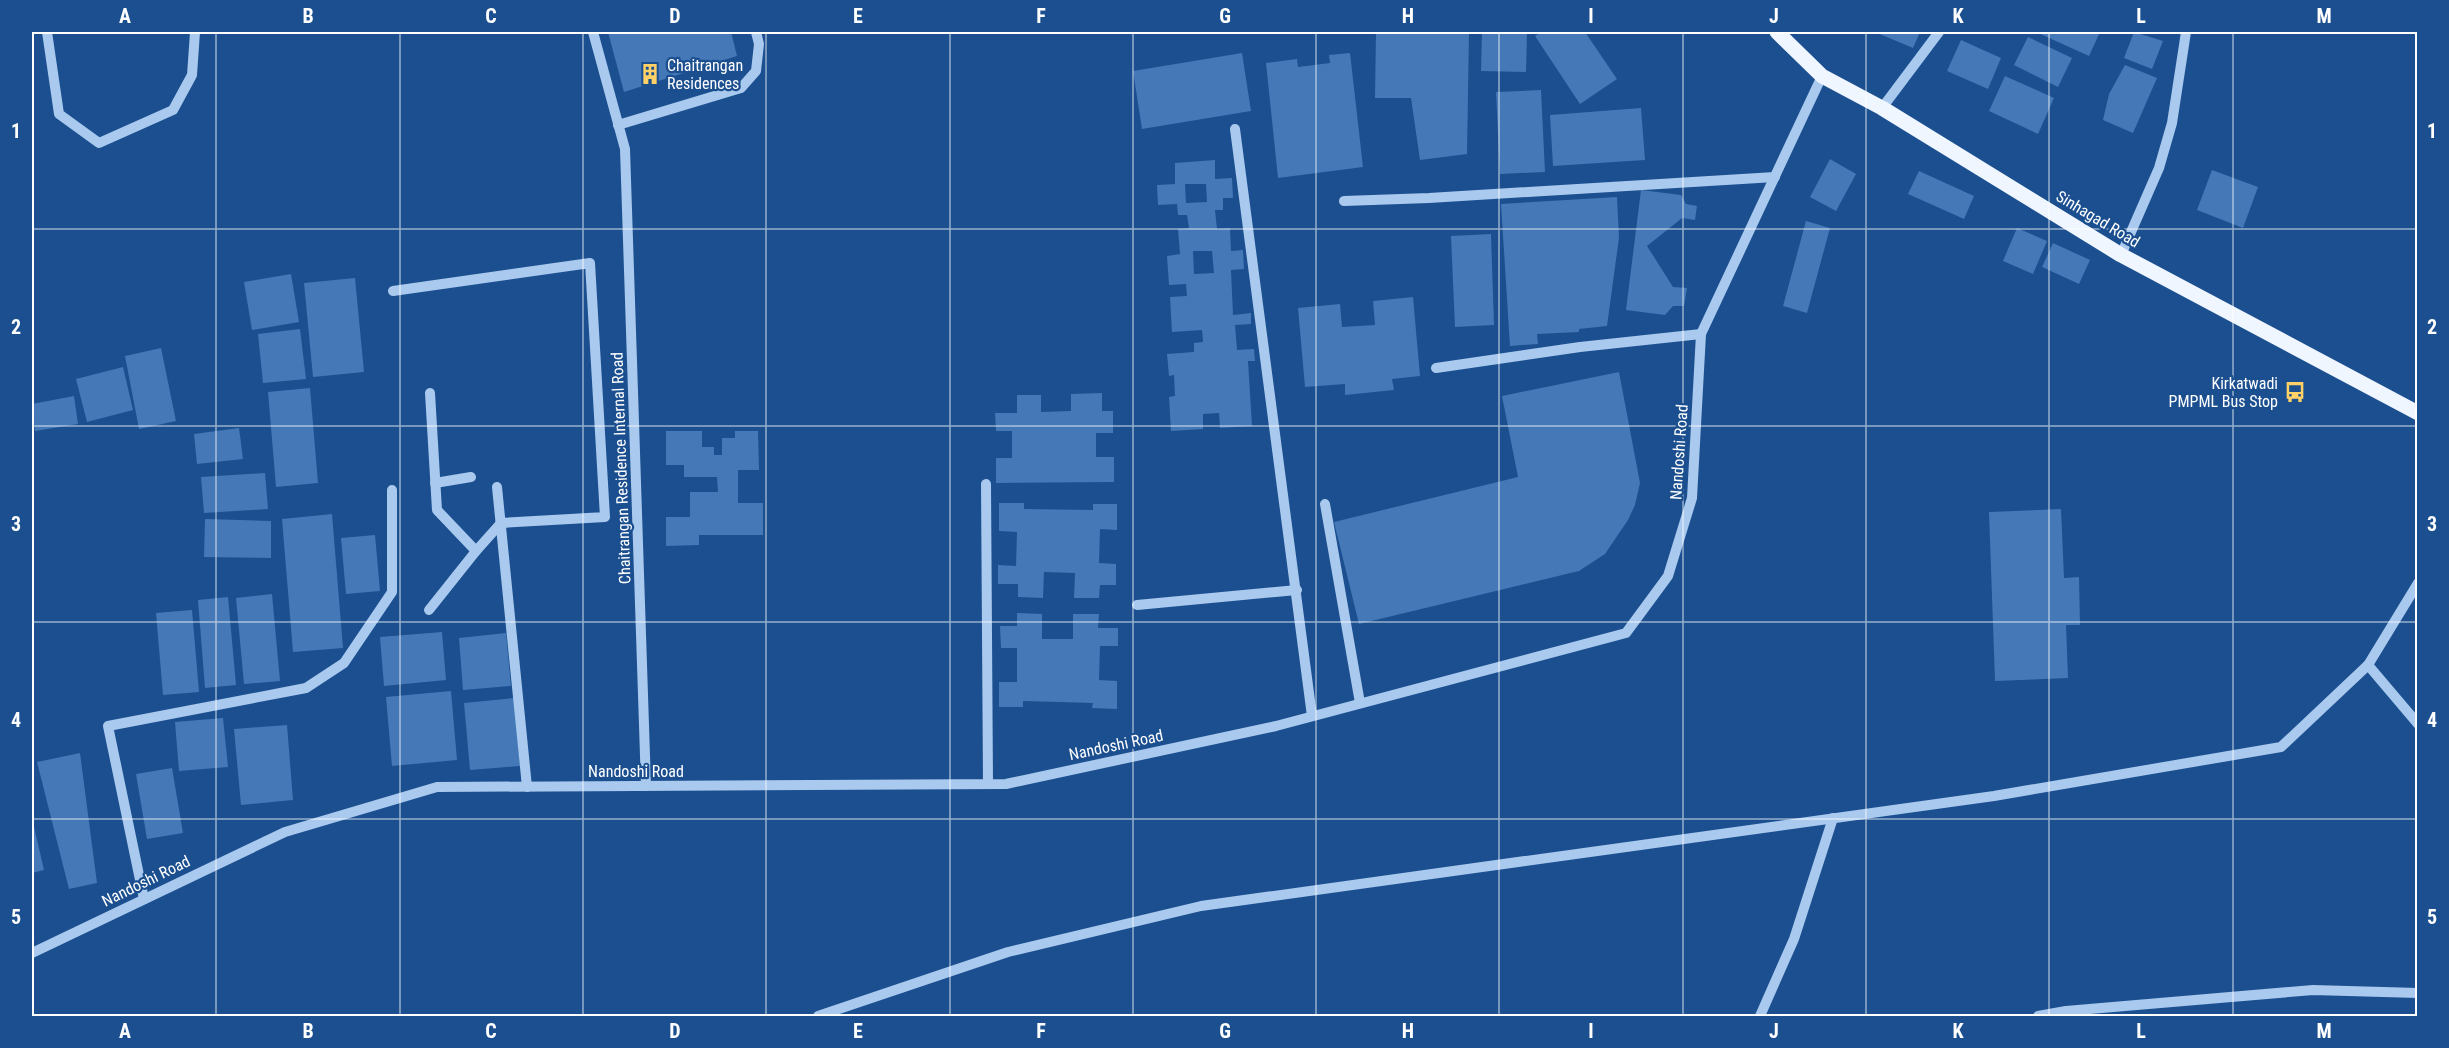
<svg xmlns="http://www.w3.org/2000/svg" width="2449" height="1048" font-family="'Roboto Condensed',sans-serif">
<rect width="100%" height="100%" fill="#1b4f8f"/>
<g fill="#4478b7" fill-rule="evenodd">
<polygon points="608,32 731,32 737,56 624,92"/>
<polygon points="1376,32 1469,32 1467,154 1420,160 1411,98 1375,98"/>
<polygon points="1482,32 1527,32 1526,72 1481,71"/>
<polygon points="1542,32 1585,32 1617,79 1580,104 1535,36"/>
<polygon points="1875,32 1920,32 1913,48"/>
<polygon points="2036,32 2100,32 2089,56"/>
<polygon points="2134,32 2163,41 2152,69 2124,58"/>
<polygon points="2028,37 2072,58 2058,87 2014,65"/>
<polygon points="1961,40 2001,58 1988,89 1947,71"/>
<polygon points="1242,53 1251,111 1142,129 1133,71"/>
<polygon points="1350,53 1363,167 1278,178 1266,63 1297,59 1298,67 1330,63 1329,55"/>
<polygon points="2125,65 2157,78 2133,133 2103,120 2109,94"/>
<polygon points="2005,76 2054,98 2038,134 1989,111"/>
<polygon points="1541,90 1545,172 1500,174 1496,92"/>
<polygon points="1641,108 1645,160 1553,166 1550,115"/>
<polygon points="1830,159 1856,174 1836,211 1810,197"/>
<path d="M1215 160V179L1232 178 1233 198H1223V210H1215L1217 229 1230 228 1231 251 1243 250 1244 269 1231 270 1233 315 1251 313V324L1235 325 1237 350 1254 349 1255 361H1248L1252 426 1220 428 1219 413 1203 414V429L1171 431 1169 397 1175 396 1174 375 1169 376 1167 354 1194 352V343L1203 342 1202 330 1172 332 1170 297 1187 296 1186 284 1169 285 1167 256 1180 254 1178 229 1189 228 1187 215H1178L1177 204 1158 205 1157 185 1175 184V163ZM1185 184H1206L1207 202 1186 203ZM1193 251H1212L1214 273 1194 274Z"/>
<polygon points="2212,170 2258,187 2243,228 2197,210"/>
<polygon points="1919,171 1974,196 1964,219 1908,194"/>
<polygon points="1641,190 1681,195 1686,204 1697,206 1695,220 1682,218 1647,246 1673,287 1687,288 1684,306 1673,306 1665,315 1626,310"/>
<polygon points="1617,197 1619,238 1607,326 1579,329 1579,332 1537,334 1538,344 1510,346 1501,204"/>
<polygon points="1806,221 1830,228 1807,313 1783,306"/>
<polygon points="2017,228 2047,241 2033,274 2003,261"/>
<polygon points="1491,234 1494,325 1455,327 1451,236"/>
<polygon points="2053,243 2090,260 2079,284 2042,267"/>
<polygon points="291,274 299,322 252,330 244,282"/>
<polygon points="355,278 364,372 313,377 304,283"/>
<polygon points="1413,297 1420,376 1392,379 1394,390 1345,395 1345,384 1305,387 1298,308 1340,304 1342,327 1375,325 1373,301"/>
<polygon points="300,329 306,379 263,383 258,334"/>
<polygon points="161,348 176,421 139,429 125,356"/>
<polygon points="123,367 133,410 87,422 76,379"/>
<polygon points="1619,372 1640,483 1635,505 1628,520 1605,554 1579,571 1359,624 1334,522 1518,477 1502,396"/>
<polygon points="310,388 318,483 276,487 268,392"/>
<polygon points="1102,393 1102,411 1113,411 1113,433 1096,433 1096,457 1114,457 1114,482 996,483 996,458 1012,458 1012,431 996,431 995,413 1017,413 1017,395 1041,395 1041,412 1071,411 1071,394"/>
<polygon points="74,396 78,424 35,431 32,404"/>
<polygon points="239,428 243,459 197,464 194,434"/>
<polygon points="666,431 702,431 702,447 714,447 714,455 722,455 722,438 735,438 735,431 758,431 759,470 738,470 738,503 763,503 763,535 699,535 699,545 666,546 666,517 690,517 690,492 718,492 717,477 684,477 684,465 666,465"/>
<polygon points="265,473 268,509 204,513 201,477"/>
<polygon points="999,503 1024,503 1024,509 1093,510 1093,504 1117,504 1117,530 1100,529 1099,563 1116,564 1116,585 1100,585 1099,598 1074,598 1075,573 1044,572 1043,598 1018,597 1018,584 998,584 998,565 1016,566 1017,532 999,531"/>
<polygon points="2061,509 2064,578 2079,577 2080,625 2066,625 2068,678 1995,681 1989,512"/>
<polygon points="332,514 343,648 293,652 282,519"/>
<polygon points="205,519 271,521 271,558 204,557"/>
<polygon points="375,535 380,591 346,594 341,538"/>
<polygon points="272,594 280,681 244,684 236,598"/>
<polygon points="228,597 236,685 205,688 198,600"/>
<polygon points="192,610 199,692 163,695 156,613"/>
<polygon points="1017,613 1042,614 1042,639 1073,639 1073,614 1099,614 1098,628 1118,628 1118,646 1100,646 1099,680 1117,681 1117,709 1092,708 1093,703 1023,701 1023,707 999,707 999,682 1017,682 1017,648 1001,648 1000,626 1017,626"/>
<polygon points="442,632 446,680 384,686 380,637"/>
<polygon points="506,633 511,686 463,690 459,638"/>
<polygon points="451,691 457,760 392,766 386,697"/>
<polygon points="514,698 520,766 470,770 464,703"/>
<polygon points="223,718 228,767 179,771 175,722"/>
<polygon points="287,725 293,800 241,805 234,729"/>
<polygon points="80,753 97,883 69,889 37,762"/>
<polygon points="172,768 183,833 147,839 136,774"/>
<polygon points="32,818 44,870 32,873"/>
</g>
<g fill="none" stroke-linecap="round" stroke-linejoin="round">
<g stroke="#a9c9ee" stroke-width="10">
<polyline points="47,32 59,114 99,143 173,110 192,75 195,32"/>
<polyline points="593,32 625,149 646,786"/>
<polyline points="1882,108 1939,32"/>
<polyline points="618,125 741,88 756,71 759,44 756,32"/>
<polyline points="1235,129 1312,716"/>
<polyline points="1344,201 1429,198 1775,177"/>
<polyline points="2121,255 2159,168 2172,123 2186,32"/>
<polyline points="393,291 590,263 605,517 501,523 476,551"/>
<polyline points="1436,368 1580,347 1701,334"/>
<polyline points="435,483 471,477"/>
<polyline points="986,484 988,784"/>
<polyline points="497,487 527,787"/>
<polyline points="1325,504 1360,703"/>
<polyline points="1137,605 1297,590"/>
<polyline points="429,610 476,551 437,510 430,393"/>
<polyline points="2368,665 2418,724"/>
<polyline points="144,899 108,726 306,688 344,663 392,592 392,490"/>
<polyline points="32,953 285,832 437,787 1006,784 1276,726 1626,633 1668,576 1692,498 1701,334 1822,76"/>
<polyline points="818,1016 1008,952 1201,906 1994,796 2281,747 2368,665 2418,583"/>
<polyline points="1760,1016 1794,939 1833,818"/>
<polyline points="2038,1016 2066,1011 2313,990 2418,993"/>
</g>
<polyline stroke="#f0f6ff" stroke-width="15" points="1777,32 1822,76 1882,108 2121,255 2418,413"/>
</g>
<path fill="none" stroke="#fff" stroke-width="1.5" stroke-opacity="0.55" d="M216 32V1016M400 32V1016M583 32V1016M766 32V1016M950 32V1016M1133 32V1016M1316 32V1016M1499 32V1016M1683 32V1016M1866 32V1016M2049 32V1016M2233 32V1016M32 229H2418M32 426H2418M32 622H2418M32 819H2418"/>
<defs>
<symbol id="building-bare" viewBox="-9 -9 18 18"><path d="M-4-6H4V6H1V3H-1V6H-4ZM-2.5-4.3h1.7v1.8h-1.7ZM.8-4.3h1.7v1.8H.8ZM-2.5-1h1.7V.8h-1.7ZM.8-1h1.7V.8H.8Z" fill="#ffd166" stroke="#1b4f8f" stroke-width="2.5" paint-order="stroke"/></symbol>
<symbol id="bus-bare" viewBox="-9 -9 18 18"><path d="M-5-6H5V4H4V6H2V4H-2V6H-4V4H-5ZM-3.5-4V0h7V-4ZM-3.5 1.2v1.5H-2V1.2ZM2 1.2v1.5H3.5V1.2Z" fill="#ffd166" stroke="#1b4f8f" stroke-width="2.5" paint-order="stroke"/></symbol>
</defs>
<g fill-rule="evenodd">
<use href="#building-bare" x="635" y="59" width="30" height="30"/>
<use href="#bus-bare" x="2280" y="377" width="30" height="30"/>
</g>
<g text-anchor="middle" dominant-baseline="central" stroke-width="4.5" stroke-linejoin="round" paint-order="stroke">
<g font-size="16" fill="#fff" stroke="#1b4f8f" text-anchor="start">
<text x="667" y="65">Chaitrangan<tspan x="667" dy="18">Residences</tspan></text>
<text x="2278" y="383" text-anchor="end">Kirkatwadi<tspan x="2278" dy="18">PMPML Bus Stop</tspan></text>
</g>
<g font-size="16" fill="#fff" stroke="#1b4f8f">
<text transform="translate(2098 219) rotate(31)">Sinhagad Road</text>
<text transform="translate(1679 452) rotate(-86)">Nandoshi Road</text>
<text transform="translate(621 468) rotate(-92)">Chaitrangan Residence Internal Road</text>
<text transform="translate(1116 745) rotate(-12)">Nandoshi Road</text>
<text x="636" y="771">Nandoshi Road</text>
<text transform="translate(146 881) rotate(-26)">Nandoshi Road</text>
</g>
</g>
<rect width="2449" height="1048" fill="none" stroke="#1b4f8f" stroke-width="66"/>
<rect x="33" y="33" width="2383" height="982" fill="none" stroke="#fff" stroke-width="2"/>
<g font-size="20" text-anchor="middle" font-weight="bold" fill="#fff">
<text x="125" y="23">A</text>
<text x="308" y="23">B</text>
<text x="491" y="23">C</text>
<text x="675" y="23">D</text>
<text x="858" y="23">E</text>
<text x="1041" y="23">F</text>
<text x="1225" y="23">G</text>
<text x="1408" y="23">H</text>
<text x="1591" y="23">I</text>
<text x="1774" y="23">J</text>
<text x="1958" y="23">K</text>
<text x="2141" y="23">L</text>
<text x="2324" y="23">M</text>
<text x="16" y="138">1</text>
<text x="2432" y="138">1</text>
<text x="16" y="334">2</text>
<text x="2432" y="334">2</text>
<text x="16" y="531">3</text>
<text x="2432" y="531">3</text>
<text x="16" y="727">4</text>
<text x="2432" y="727">4</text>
<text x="16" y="924">5</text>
<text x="2432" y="924">5</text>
<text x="125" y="1038">A</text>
<text x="308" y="1038">B</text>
<text x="491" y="1038">C</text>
<text x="675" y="1038">D</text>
<text x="858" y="1038">E</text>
<text x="1041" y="1038">F</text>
<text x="1225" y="1038">G</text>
<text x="1408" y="1038">H</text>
<text x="1591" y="1038">I</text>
<text x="1774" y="1038">J</text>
<text x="1958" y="1038">K</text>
<text x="2141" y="1038">L</text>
<text x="2324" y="1038">M</text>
</g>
</svg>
